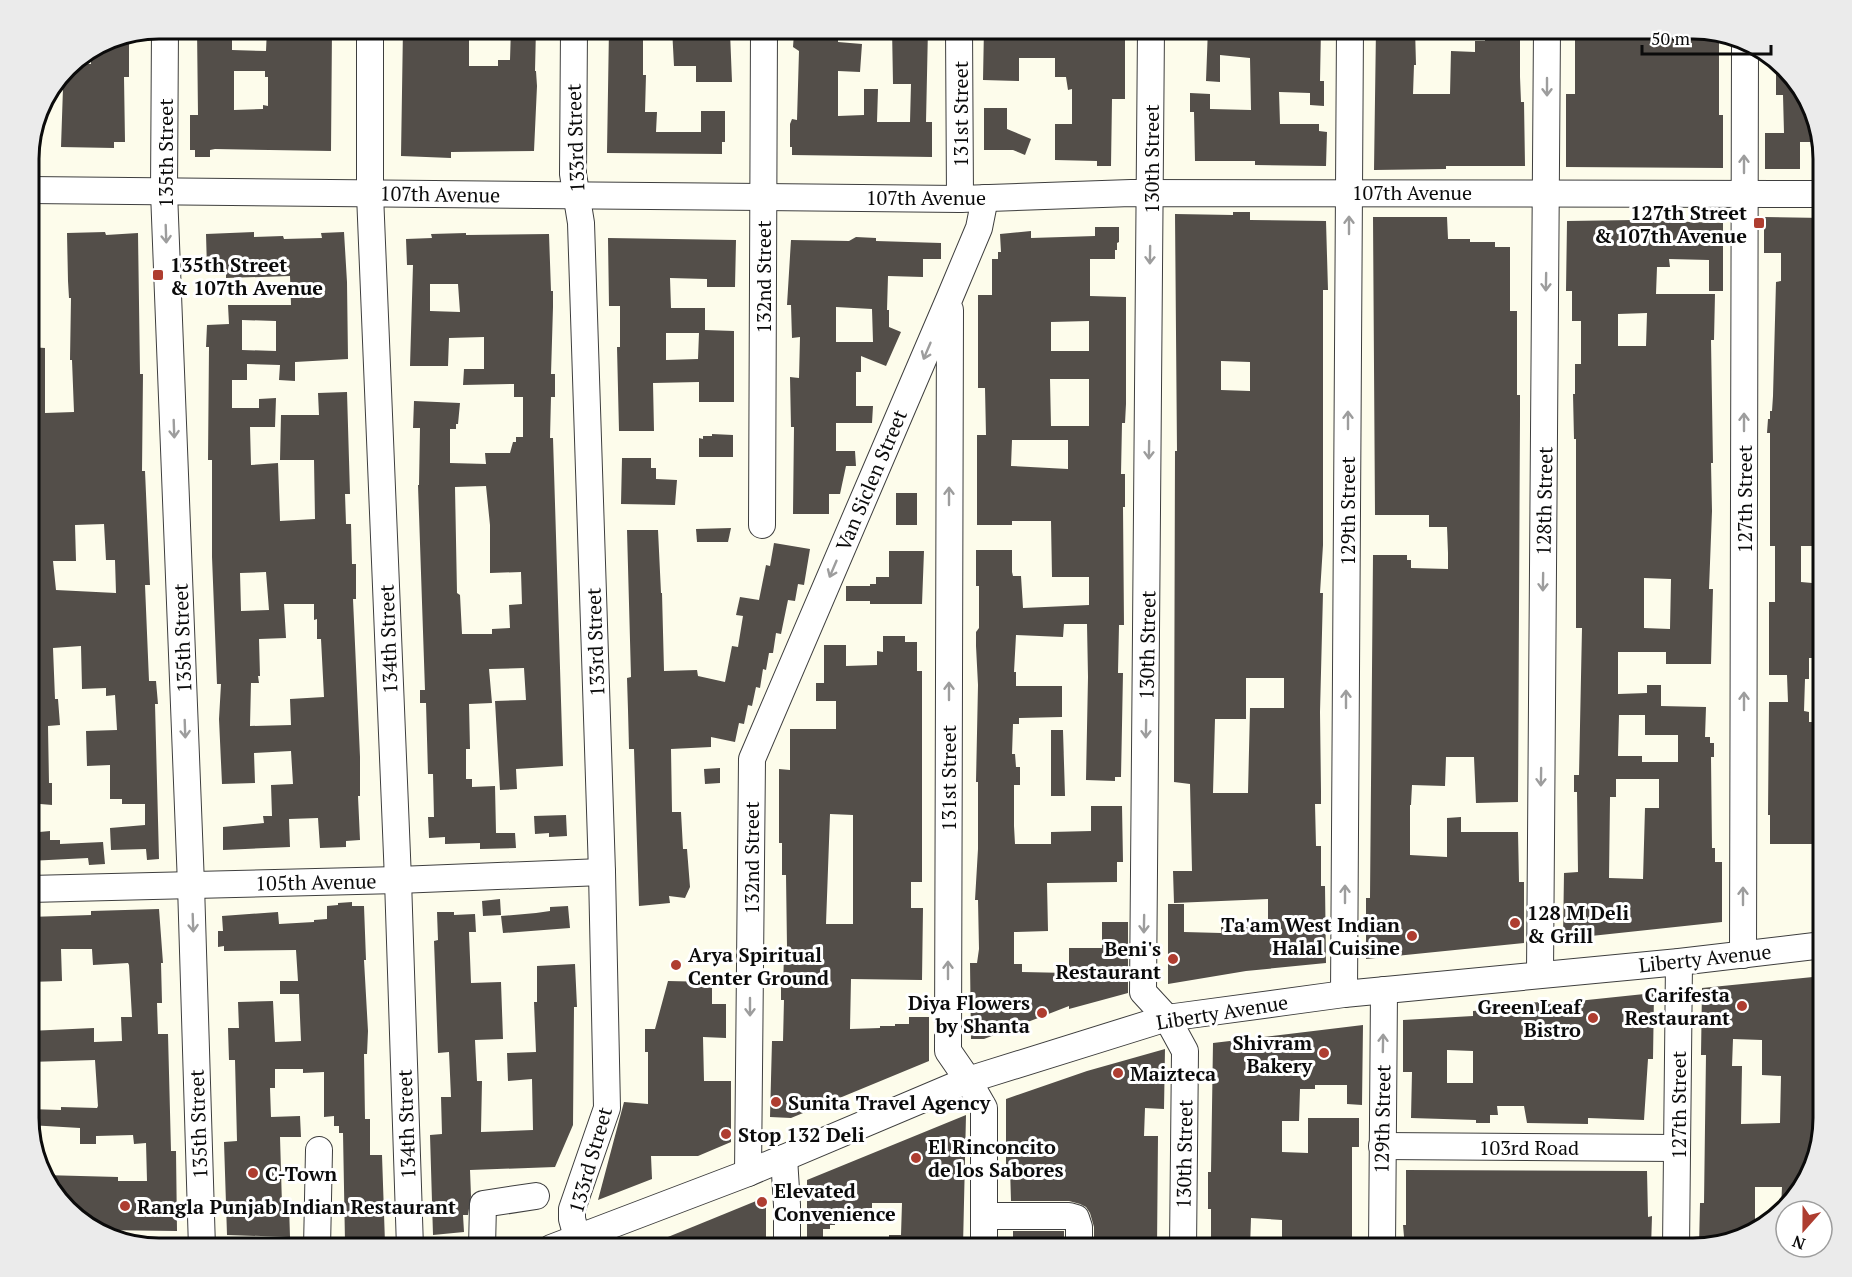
<svg xmlns="http://www.w3.org/2000/svg" width="1852" height="1277" font-family="'PT Serif',serif">
<rect width="100%" height="100%" fill="#fdfceb"/>
<g fill="#534e49" fill-rule="evenodd">
<path d="M197 28H232V50L266 51 267 28H332L331 151 215 149 210 150V157H195V150H190V115H198ZM234 71H265V77H268V106L263 105V109L234 110Z"/>
<polygon points="403,28 469,28 469,66 498,66 498,60 510,60 511,28 536,28 535,71 536,71 537,86 534,151 451,152 451,158 401,156"/>
<polygon points="609,28 641,28 641,32 643,32 643,75 646,75 645,112 657,112 656,132 701,132 701,111 725,111 725,142 722,142 722,154 607,153"/>
<polygon points="672,28 687,28 687,33 730,32 732,82 696,82 696,66 674,66"/>
<polygon points="892,28 928,28 926,122 932,122 932,157 792,155 792,147 790,147 790,124 792,119 797,120 799,51 793,47 794,33 838,34 838,42 862,44 860,72 838,71 838,116 864,115 864,89 878,89 877,122 910,122 911,84 893,84"/>
<polygon points="984,28 1125,28 1125,99 1112,99 1111,166 1097,166 1097,161 1055,160 1055,124 1072,124 1072,89 1068,90 1066,77 1055,77 1055,58 1019,58 1019,81 983,80"/>
<polygon points="1208,28 1229,28 1229,34 1285,35 1285,28 1321,28 1320,81 1324,81 1324,106 1310,105 1310,93 1279,92 1280,124 1319,124 1319,131 1327,132 1326,166 1255,165 1255,161 1195,161 1194,112 1190,112 1190,93 1210,94 1210,109 1251,110 1250,58 1220,55 1220,82 1206,81"/>
<polygon points="1376,28 1415,28 1416,65 1414,65 1413,94 1450,94 1451,51 1475,52 1475,41 1485,41 1485,28 1520,28 1520,77 1521,102 1524,102 1525,166 1446,166 1446,169 1374,170"/>
<polygon points="1648,28 1698,30 1719,36 1719,115 1723,115 1723,168 1566,167 1566,94 1575,94 1575,32 1614,32 1614,36 1619,37 1648,37"/>
<polygon points="106,41 129,41 129,77 124,77 125,142 114,142 114,148 61,147 63,88 53,87 70,64 91,64 91,51"/>
<polygon points="1776,62 1810,101 1820,142 1800,142 1800,169 1765,169 1765,133 1784,133 1783,95 1776,95"/>
<polygon points="984,108 1007,108 1007,129 1031,139 1025,155 1013,150 984,150"/>
<path d="M1233 212H1250V220L1326 221 1328 290H1323V545L1320 593H1323L1320 712 1321 791V804H1315L1316 846H1321V886H1325L1326 963 1246 971 1168 984V904H1184V932L1221 933V927H1267L1268 921V899L1174 903 1173 871H1192L1190 784 1174 782 1175 451H1177L1175 214 1233 215ZM1221 361 1250 362V391L1221 390ZM1246 678H1284V708H1250L1248 793H1213L1215 719H1246Z"/>
<polygon points="1373,217 1447,217 1448,239 1470,239 1470,242 1495,242 1495,247 1510,247 1510,311 1517,311 1517,395 1520,395 1520,416 1518,802 1476,803 1474,757 1446,757 1445,786 1412,785 1411,805 1410,805 1410,855 1447,857 1447,818 1461,817 1461,832 1518,832 1519,882 1524,882 1524,943 1366,959 1366,898 1370,898 1373,555 1407,555 1407,560 1411,560 1411,568 1448,569 1448,553 1447,527 1429,527 1429,515 1375,515"/>
<polygon points="1764,217 1823,218 1823,291 1814,291 1814,322 1823,322 1823,546 1801,546 1801,582 1823,584 1823,658 1809,658 1809,679 1805,679 1804,711 1809,712 1809,722 1823,722 1823,844 1770,844 1770,815 1768,815 1769,702 1788,702 1787,675 1769,675 1769,602 1775,602 1775,546 1770,546 1770,433 1767,433 1768,419 1770,419 1770,411 1772,411 1773,396 1776,282 1781,281 1781,253 1764,253"/>
<path d="M1634 220 1723 223V291H1709V260L1669 259 1670 267H1657L1656 294H1715L1714 340H1711L1713 463H1711L1712 511 1709 589H1713L1711 664H1666V652H1618V694L1647 693V685H1661V706L1706 707 1705 737H1710V743H1714V757H1711L1712 848H1715V862H1722V922L1563 939 1564 873 1578 872 1577 792H1574V775H1579L1582 628H1576V439H1574L1573 394H1575V364H1581V321H1572V291H1566L1567 221ZM1647 313 1646 346H1618V314ZM1644 578 1671 579 1670 629 1644 628ZM1619 715H1645V735H1678V762H1642V756H1618ZM1616 779H1659V808H1645L1643 879 1609 878 1610 797H1616Z"/>
<path d="M1095 227H1119V242L1117 243V250H1115V259H1090V296L1126 297V404L1125 423H1122L1121 474H1125V507H1123L1124 625H1119L1118 673H1123L1121 777H1115V781L1086 780 1088 677 1087 624H1064L1063 637 1016 635 1014 672H1016V686H1062V717L1019 718V724H1013L1012 754H1015L1016 767H1020V785H1014V826L1015 844H1051V832L1091 831V806H1122L1123 862H1117V882L1047 883 1048 931 1014 932V964H1022V972L1069 973V948H1102V922H1128V993L1069 1009V1006L984 1039H971L970 963H977L979 949 978 900H975L978 849V782H976L978 685 976 646V632L979 628V586H976V550H1012V572L1013 576H1021L1023 608 1089 605V577H1052L1051 521H1012V525H977V435H986L985 388H978V295H992V259H998V252H1001L1000 234 1031 231V238L1095 236ZM1089 321V351H1051V322ZM1050 379H1089V426H1051ZM1012 440H1068V469L1011 466Z"/>
<path d="M105 232 106 235 138 233 140 374H143L142 471H145L150 585H145L149 681H156L158 704H155L159 859 147 860 146 849 111 850 110 828 145 825V804H122V799H110V765L87 766 86 731 117 730 115 695 106 696V688L82 689 81 646 53 648 55 699H58L60 725 48 726 49 783H52V805L29 803V347L45 348V413L74 412 72 360H70L71 298H69L68 281 67 233ZM104 524 106 560H115L116 593 56 590 53 561H76L75 525Z"/>
<path d="M254 232V237L283 236 284 239 322 238 321 233 344 232 347 282 348 359 295 362V381L279 380 280 365 247 364V380H232V408H259V399L276 398 275 427H250L251 465 278 463 280 521 315 519 314 460H280L281 415H319L318 393 347 392 350 494H345L346 524H351L352 564H356V599H353L360 757V796H358L360 840 346 841V847L320 848 318 818 289 819 290 847 223 850V827L264 823 263 816H272L271 785 293 784 291 751 254 753 255 783 222 784 219 719 221 684H217L212 557V460H208L209 347H206L207 325 229 324 228 305H291L290 276 226 278V268L207 269 206 234ZM242 320 276 321V351L242 350ZM266 572 269 610 241 611 240 573ZM284 604H314V620L317 619V639H321L324 697 290 699 291 725 250 726 251 683H259L258 676H260L259 639 286 638Z"/>
<path d="M466 233V235L549 234 551 291H553V307L551 374H555V397H551L550 438H553L563 766 516 769 517 789 500 790 495 701 526 700 524 668 489 669 492 703 469 704 470 749H466V779H472V787L495 786 496 833H515L516 848 480 849V843L445 844V837L429 838 428 817H434L433 774H428L426 703H420V690H425L418 485H419L420 428H413L414 401 460 403 458 424H456V429H450V463L486 464 485 453H510L513 442H516V437H523V397H514V384L463 385 464 369H484V337L449 338 448 366H410L413 265H407L406 239 432 238 431 234ZM430 284H458L460 312 430 311ZM486 486 490 525V573L521 572 522 604 509 605 510 628 492 629V634H462L460 595 457 593 455 487Z"/>
<path d="M856 237 876 238V241L941 243V259H923V277L888 276 887 310H889V327L901 332 886 366 861 356V372H856V406H873L872 423H836V451H855L856 466H846L840 494H829V514H793L794 427H791L790 377 799 378 800 337 792 338 791 305H787L791 240 849 241ZM836 307 872 309 873 342H836Z"/>
<path d="M608 238 736 240 735 287H707V279L670 278 671 308H705V330L734 331V402H699V382L653 383 654 431H619L617 347H620V306H609ZM666 333H699L698 359 666 360Z"/>
<polygon points="712,434 733,435 733,457 699,457 699,438 703,439 703,436 712,436"/>
<polygon points="622,458 651,458 651,468 656,468 656,479 677,480 675,505 621,504"/>
<rect x="896" y="493" width="21" height="32"/>
<polygon points="731,528 728,542 697,542 696,529"/>
<polygon points="627,530 658,530 661,593 662,593 664,671 697,670 698,676 725,682 732,646 738,647 743,616 736,615 740,597 759,600 766,565 770,566 774,543 810,549 804,585 798,584 795,601 788,600 781,634 776,633 773,653 769,653 766,670 763,669 760,688 756,687 752,706 748,705 744,724 739,723 735,742 711,737 711,747 671,749 672,812 681,812 683,849 687,849 690,887 685,898 669,896 670,903 639,906 634,749 629,749 628,710 627,678 631,677"/>
<polygon points="889,551 924,551 922,604 870,604 870,601 846,601 846,586 870,586 870,584 876,584 876,577 889,577"/>
<path d="M883 636H905V642H917V671H922V882H911V908H923L922 980 851 979 850 1029 880 1028V1026H895V1024H909V1017H929V1061L791 1118 770 1117 772 1041H783L784 1000H781V987H783L784 955H786L787 947 786 875H782V843H779V769L790 770V729H836V701H816V683H824V645H846V666L877 665V651L883 652ZM830 814 853 815V924H826Z"/>
<polygon points="1051,730 1063,730 1065,796 1051,796"/>
<polygon points="720,768 720,783 705,784 704,769"/>
<polygon points="566,815 567,836 549,837 549,833 535,834 534,816"/>
<polygon points="50,831 50,840 60,840 60,844 103,842 105,864 89,865 88,858 29,861 29,833"/>
<polygon points="500,899 501,915 483,916 482,901"/>
<polygon points="352,902 352,906 364,906 366,960 364,960 368,1031 367,1054 364,1054 365,1119 370,1119 370,1155 382,1155 385,1243 350,1244 350,1242 345,1242 343,1133 339,1133 339,1126 334,1126 334,1116 324,1117 324,1072 303,1073 303,1069 275,1069 275,1088 270,1088 271,1117 300,1116 301,1137 280,1137 282,1205 289,1205 290,1237 227,1235 224,1142 237,1141 235,1060 229,1060 228,1028 239,1028 238,1002 273,1001 275,1042 301,1041 299,994 280,994 280,981 298,981 296,950 224,951 224,946 218,947 218,931 223,931 222,916 278,912 279,924 314,922 314,920 327,919 327,906 338,905 338,903"/>
<polygon points="568,906 570,928 503,933 501,916 536,913 550,911 550,907"/>
<polygon points="159,909 163,963 161,963 162,1003 157,1003 158,1034 168,1034 171,1151 176,1151 177,1231 98,1230 86,1226 46,1183 43,1175 118,1177 118,1181 147,1181 146,1143 134,1144 133,1135 96,1136 96,1144 80,1144 80,1128 29,1125 29,1109 61,1110 61,1107 97,1108 98,1106 95,1060 29,1062 29,1031 94,1028 94,1042 122,1041 121,1017 132,1017 129,965 128,963 93,965 92,949 61,949 62,981 29,982 29,917 91,915 91,911"/>
<polygon points="437,912 454,912 454,915 475,914 476,932 469,932 471,983 501,982 503,1039 475,1040 477,1081 482,1081 481,1132 533,1130 532,1079 508,1081 507,1053 536,1052 534,1002 537,1002 537,966 575,964 577,1007 574,1007 573,1125 555,1167 470,1170 471,1196 468,1215 463,1215 464,1232 433,1235 430,1135 442,1134 441,1097 451,1097 449,1052 438,1053 434,941 438,940"/>
<path d="M1823 976V1118L1801 1191 1781 1208 1782 1187H1755V1220H1768L1751 1235 1699 1247 1700 1203H1704L1705 1127 1706 1055H1701L1702 988ZM1733 1039 1762 1040V1075L1781 1076 1780 1123 1741 1124 1742 1066H1732Z"/>
<polygon points="668,981 712,982 712,1004 726,1004 726,1038 703,1037 704,1081 731,1081 731,1142 698,1156 651,1156 652,1179 598,1200 624,1102 648,1104 648,1052 645,1052 645,1029 655,1029"/>
<path d="M1654 993 1653 1059H1648L1644 1120 1588 1118V1124L1527 1123 1524 1106H1497L1498 1115H1490V1123H1476V1120L1411 1118 1412 1072H1403V1020L1473 1016V1011L1519 1007 1518 1004 1539 1002V1005ZM1447 1050 1473 1051V1083H1447Z"/>
<polygon points="1363,1025 1362,1105 1347,1104 1347,1085 1315,1085 1315,1089 1300,1089 1299,1121 1282,1121 1282,1152 1308,1153 1308,1118 1359,1118 1359,1147 1352,1147 1352,1248 1300,1248 1300,1240 1282,1239 1282,1220 1251,1218 1250,1248 1211,1247 1211,1209 1208,1209 1208,1172 1211,1172 1213,1043"/>
<polygon points="1165,1049 1164,1109 1145,1108 1144,1136 1158,1136 1157,1248 1124,1248 1124,1241 1094,1239 1094,1227 1090,1213 1086,1207 1080,1204 1069,1201 1011,1201 1010,1168 1006,1168 1006,1099 1087,1071"/>
<polygon points="966,1115 963,1246 933,1246 933,1240 904,1241 904,1248 889,1248 889,1235 901,1235 902,1203 872,1203 872,1208 835,1212 835,1225 830,1225 830,1229 823,1229 823,1246 807,1246 807,1180"/>
<polygon points="1406,1170 1647,1171 1648,1217 1652,1216 1651,1248 1636,1248 1636,1242 1594,1241 1594,1248 1405,1248 1403,1225 1406,1225"/>
<polygon points="766,1197 766,1248 641,1248"/>
<rect x="1013" y="1231" width="51" height="17"/>
</g>
<g fill="none" stroke-linecap="round" stroke-linejoin="round">
<defs>
<g id="minor">
<polyline points="165,28 164,192 191,885 202,1248"/>
<polyline points="370,28 370,194 398,880 410,1248"/>
<polyline points="574,28 573,174 581,223 602,872 607,1108 572,1209 572,1219 580,1248"/>
<polyline points="959,28 960,199"/>
<polyline points="1151,28 1143,992 1167,1018 1185,1051 1183,1248"/>
<polyline points="29,190 960,199 1131,193 1823,194"/>
<polyline points="950,310 948,1051 968,1080 984,1108 984,1248"/>
<polyline points="762,525 764,28"/>
<polyline points="29,889 398,880 602,872"/>
<polyline points="1743,955 1745,44"/>
<polyline points="1540,974 1547,28"/>
<polyline points="1344,994 1350,28"/>
<polyline points="1382,1146 1677,1148"/>
<polyline points="784,1158 787,1205 787,1248"/>
<polyline points="748,1173 752,759 950,297 979,228 985,198"/>
<polyline points="984,1216 1069,1216 1076,1218 1079,1227 1079,1248"/>
<polyline points="317,1248 319,1150"/>
<polyline points="482,1248 483,1204 536,1196"/>
<polyline points="551,1248 748,1173 968,1080 1167,1018 1344,994 1679,962 1823,945"/>
<polyline points="1382,1248 1384,990"/>
<polyline points="1676,1248 1679,962"/>
</g>
</defs>
<use href="#minor" stroke="#3e3e3e" stroke-width="28"/>
<use href="#minor" stroke="#fff" stroke-width="26"/>
</g>
<defs><path id="oneway-shaft" d="M-6 0H5M1.5-3L5.5 0L1.5 3" fill="none" stroke-width="1.6" stroke-linecap="round" stroke-linejoin="round" transform="scale(1.5)"/></defs>
<g stroke="#9d9d9d">
<use href="#oneway-shaft" transform="translate(1547 87) rotate(90)"/>
<use href="#oneway-shaft" transform="translate(1744 164) rotate(-90)"/>
<use href="#oneway-shaft" transform="translate(1349 225) rotate(-90)"/>
<use href="#oneway-shaft" transform="translate(166 234) rotate(88)"/>
<use href="#oneway-shaft" transform="translate(1150 255) rotate(91)"/>
<use href="#oneway-shaft" transform="translate(1546 282) rotate(91)"/>
<use href="#oneway-shaft" transform="translate(927 351) rotate(113)"/>
<use href="#oneway-shaft" transform="translate(1348 420) rotate(-90)"/>
<use href="#oneway-shaft" transform="translate(1744 422) rotate(-90)"/>
<use href="#oneway-shaft" transform="translate(174 429) rotate(88)"/>
<use href="#oneway-shaft" transform="translate(1149 450) rotate(91)"/>
<use href="#oneway-shaft" transform="translate(949 496) rotate(-90)"/>
<use href="#oneway-shaft" transform="translate(833 569) rotate(113)"/>
<use href="#oneway-shaft" transform="translate(1543 582) rotate(91)"/>
<use href="#oneway-shaft" transform="translate(949 691) rotate(-90)"/>
<use href="#oneway-shaft" transform="translate(1346 699) rotate(-90)"/>
<use href="#oneway-shaft" transform="translate(1744 701) rotate(-90)"/>
<use href="#oneway-shaft" transform="translate(185 729) rotate(88)"/>
<use href="#oneway-shaft" transform="translate(1146 729) rotate(91)"/>
<use href="#oneway-shaft" transform="translate(1541 777) rotate(91)"/>
<use href="#oneway-shaft" transform="translate(1345 894) rotate(-90)"/>
<use href="#oneway-shaft" transform="translate(1743 896) rotate(-90)"/>
<use href="#oneway-shaft" transform="translate(193 923) rotate(88)"/>
<use href="#oneway-shaft" transform="translate(1144 924) rotate(91)"/>
<use href="#oneway-shaft" transform="translate(948 970) rotate(-90)"/>
<use href="#oneway-shaft" transform="translate(750 1007) rotate(90)"/>
<use href="#oneway-shaft" transform="translate(1383 1043) rotate(-89)"/>
</g>
<g fill="#ae3d30" stroke="#fff" stroke-width="2">
<rect x="1753" y="217" width="12" height="12" rx="3"/>
<rect x="152" y="269" width="12" height="12" rx="3"/>
<circle cx="1515" cy="923" r="6"/>
<circle cx="1412" cy="936" r="6"/>
<circle cx="1173" cy="959" r="6"/>
<circle cx="676" cy="965" r="6"/>
<circle cx="1742" cy="1006" r="6"/>
<circle cx="1042" cy="1013" r="6"/>
<circle cx="1593" cy="1018" r="6"/>
<circle cx="1324" cy="1053" r="6"/>
<circle cx="1118" cy="1073" r="6"/>
<circle cx="776" cy="1102" r="6"/>
<circle cx="726" cy="1134" r="6"/>
<circle cx="916" cy="1158" r="6"/>
<circle cx="253" cy="1173" r="6"/>
<circle cx="762" cy="1202" r="6"/>
<circle cx="125" cy="1206" r="6"/>
</g>
<g text-anchor="middle" dominant-baseline="central" stroke-width="6" stroke-linejoin="round" paint-order="stroke">
<g font-size="20" fill="#0b0b0b" stroke="#fff">
<text transform="translate(960 114) rotate(-90)">131st Street</text>
<text transform="translate(575 138) rotate(-92)">133rd Street</text>
<text transform="translate(165 153) rotate(-90)">135th Street</text>
<text transform="translate(1151 159) rotate(-90)">130th Street</text>
<text x="1412" y="192">107th Avenue</text>
<text transform="translate(440 194) rotate(1)">107th Avenue</text>
<text x="926" y="197">107th Avenue</text>
<text transform="translate(763 277) rotate(-90)">132nd Street</text>
<text transform="translate(871 480) rotate(-67)">Van Siclen Street</text>
<text transform="translate(1744 499) rotate(-90)">127th Street</text>
<text transform="translate(1544 501) rotate(-89)">128th Street</text>
<text transform="translate(1347 511) rotate(-90)">129th Street</text>
<text transform="translate(182 638) rotate(-92)">135th Street</text>
<text transform="translate(388 639) rotate(-92)">134th Street</text>
<text transform="translate(595 642) rotate(-92)">133rd Street</text>
<text transform="translate(1147 645) rotate(-89)">130th Street</text>
<text transform="translate(948 778) rotate(-90)">131st Street</text>
<text transform="translate(751 858) rotate(-90)">132nd Street</text>
<text transform="translate(316 882) rotate(-1)">105th Avenue</text>
<text transform="translate(1705 958) rotate(-6)">Liberty Avenue</text>
<text transform="translate(1222 1012) rotate(-9)">Liberty Avenue</text>
<text transform="translate(1678 1105) rotate(-90)">127th Street</text>
<text transform="translate(1382 1119) rotate(-89)">129th Street</text>
<text transform="translate(198 1124) rotate(-92)">135th Street</text>
<text transform="translate(406 1124) rotate(-92)">134th Street</text>
<text x="1529" y="1147">103rd Road</text>
<text transform="translate(1184 1154) rotate(-89)">130th Street</text>
<text transform="translate(590 1160) rotate(-74)">133rd Street</text>
</g>
<g font-size="20" font-weight="bold" fill="#0b0b0b" stroke="#fff" text-anchor="start">
<text x="1747" y="212" text-anchor="end">127th Street<tspan x="1747" dy="23">&amp; 107th Avenue</tspan></text>
<text x="170" y="264">135th Street<tspan x="170" dy="23">&amp; 107th Avenue</tspan></text>
<text x="1527" y="912">128 M Deli<tspan x="1527" dy="23">&amp; Grill</tspan></text>
<text x="1400" y="924" text-anchor="end">Ta'am West Indian<tspan x="1400" dy="23">Halal Cuisine</tspan></text>
<text x="1161" y="948" text-anchor="end">Beni's<tspan x="1161" dy="23">Restaurant</tspan></text>
<text x="688" y="954">Arya Spiritual<tspan x="688" dy="23">Center Ground</tspan></text>
<text x="1730" y="994" text-anchor="end">Carifesta<tspan x="1730" dy="23">Restaurant</tspan></text>
<text x="1030" y="1002" text-anchor="end">Diya Flowers<tspan x="1030" dy="23">by Shanta</tspan></text>
<text x="1581" y="1006" text-anchor="end">Green Leaf<tspan x="1581" dy="23">Bistro</tspan></text>
<text x="1312" y="1042" text-anchor="end">Shivram<tspan x="1312" dy="23">Bakery</tspan></text>
<text x="1130" y="1073">Maizteca</text>
<text x="788" y="1102">Sunita Travel Agency</text>
<text x="738" y="1134">Stop 132 Deli</text>
<text x="928" y="1146">El Rinconcito<tspan x="928" dy="23">de los Sabores</tspan></text>
<text x="265" y="1173">C-Town</text>
<text x="774" y="1190">Elevated<tspan x="774" dy="23">Convenience</tspan></text>
<text x="137" y="1206">Rangla Punjab Indian Restaurant</text>
</g>
</g>
<path d="M0 0H1852V1277H0ZM159 39H1693A120 120 0 0 1 1813 159V1118A120 120 0 0 1 1693 1238H159A120 120 0 0 1 39 1118V159A120 120 0 0 1 159 39Z" fill="#ebebeb" fill-rule="evenodd"/>
<path fill="none" stroke="#0b0b0b" stroke-width="3" d="M159 39H1693A120 120 0 0 1 1813 159V1118A120 120 0 0 1 1693 1238H159A120 120 0 0 1 39 1118V159A120 120 0 0 1 159 39Z"/>
<g transform="translate(1804 1229) rotate(201)"><circle r="28" fill="#ffffff" stroke="#9d9d9d" stroke-width="1.5"/>
<path d="M0-4.5L10 22L0 15L-10 22Z" fill="#ae3d30"/>
<text y="-9" font-size="16" font-weight="bold" text-anchor="middle" fill="#0b0b0b">N</text>
</g>
<path d="M1642 45v9h129v-9" fill="none" stroke="#0b0b0b" stroke-width="3"/>
<text x="1651" y="45" font-size="18" fill="#0b0b0b" stroke="#ffffff" stroke-width="4.5" paint-order="stroke">50 m</text>
</svg>
